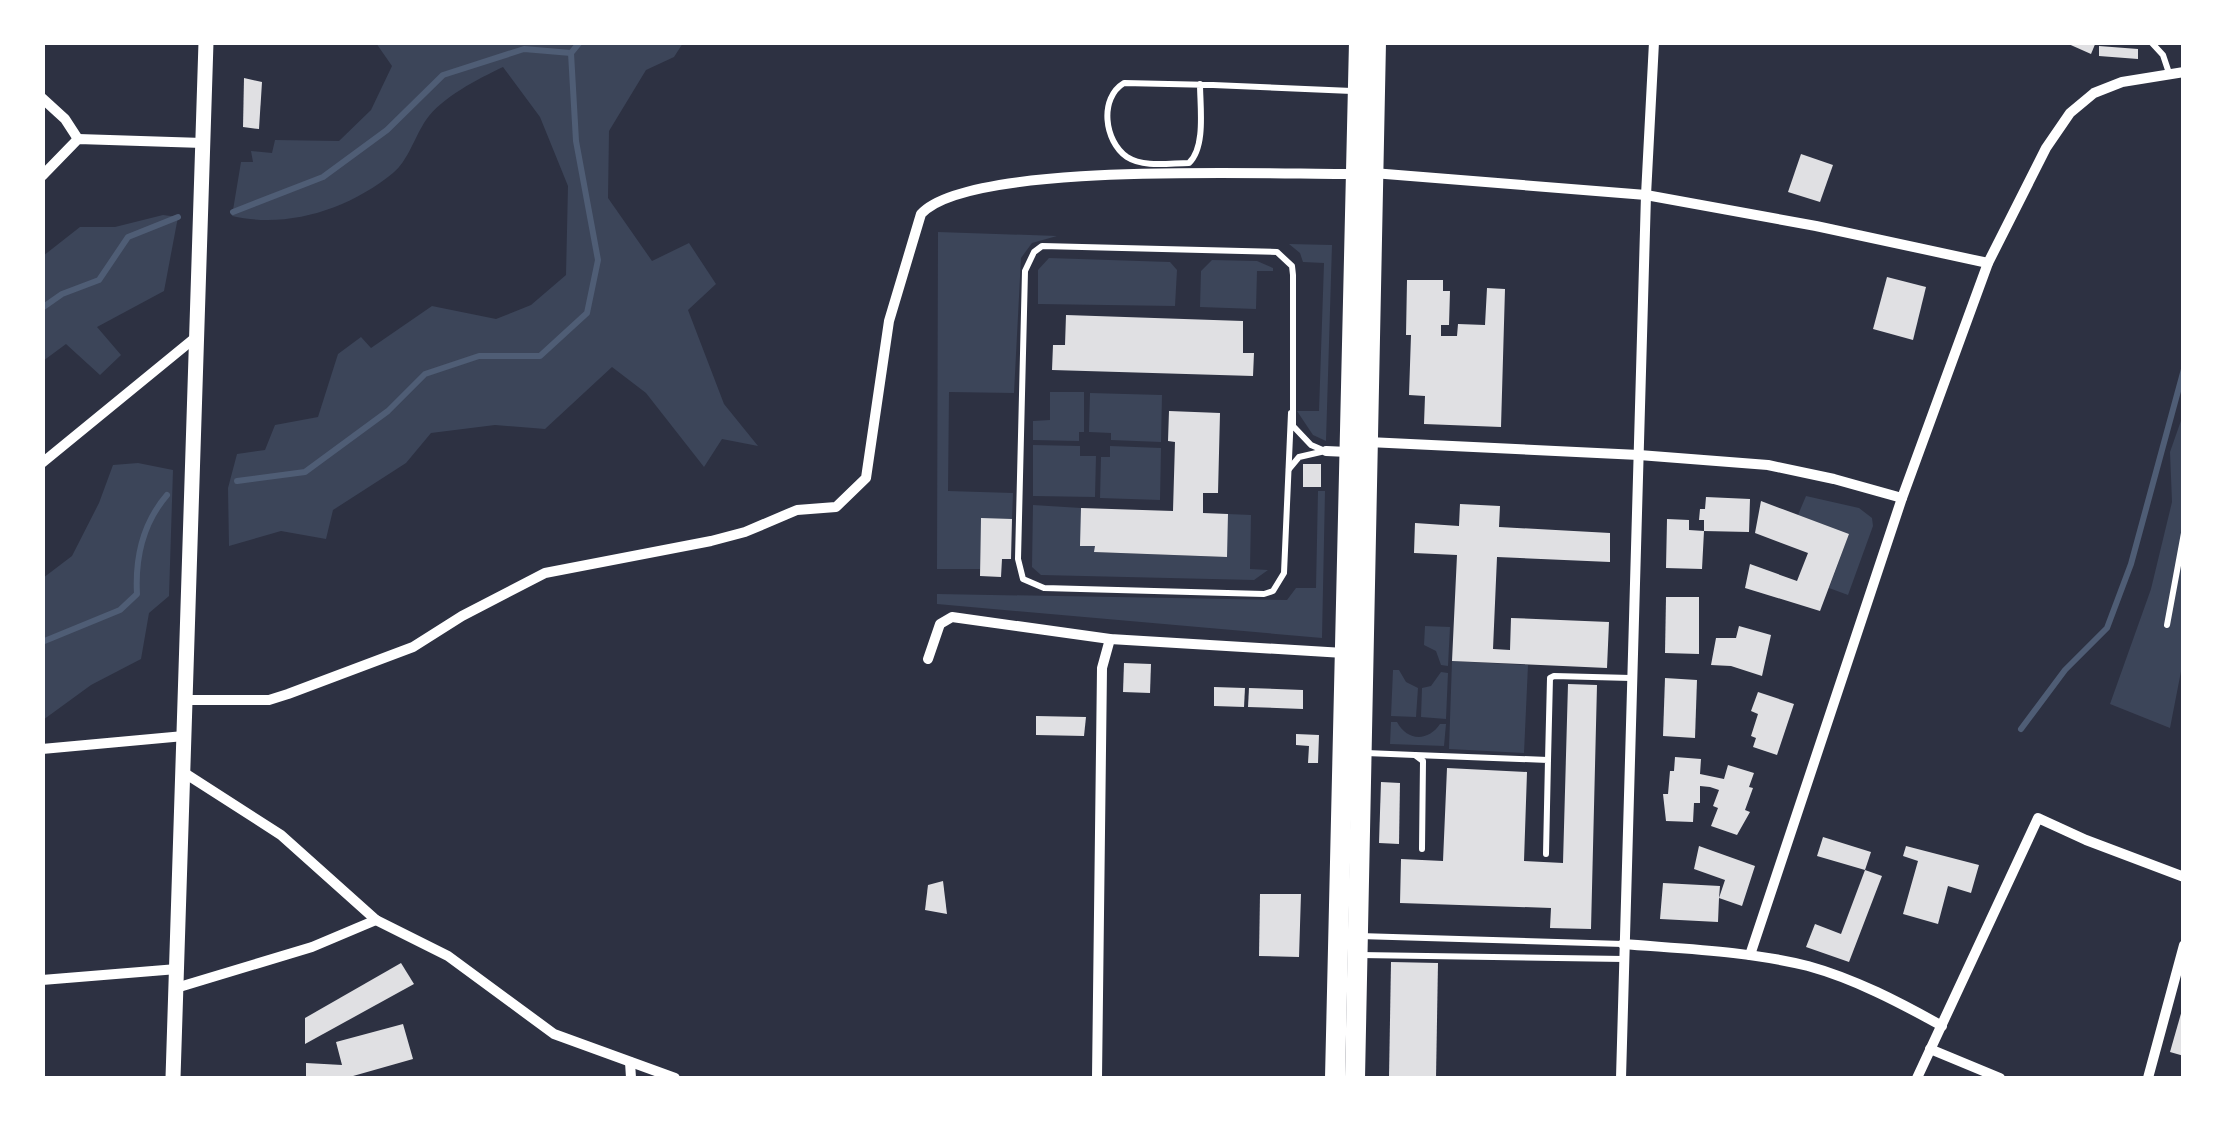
<svg xmlns="http://www.w3.org/2000/svg" width="2226" height="1121" font-family="'PT Sans Narrow',sans-serif">
<rect width="100%" height="100%" fill="#2d3142"/>
<g fill="#3c4559">
<path d="M376 43H683L674 57 646 70 609 131 608 198 652 261 689 243 716 284 688 310 724 404 758 446 722 439 704 467 646 393 612 367 545 429 495 425 431 433 406 463 333 510 326 539 281 531 229 546 228 488 237 454 265 450 275 425 318 417 338 354 361 337 371 348 432 306 496 319 531 305 566 275 568 186 540 117 503 67C478 79 442 97 426 120 415 136 408 161 393 173 349 209 288 229 232 216L241 162H253L251 151 272 153 275 140 339 141 371 110 392 66Z"/>
<polygon points="163,215 178,217 164,291 97,327 121,355 100,375 66,344 43,361 43,256 80,227 115,227"/>
<polygon points="938,232 1057,236 1032,243 1021,258 1014,393 949,392 948,491 1013,493 1012,519 981,519 980,569 937,569"/>
<polygon points="1289,244 1332,245 1326,441 1313,435 1297,411 1319,411 1324,263 1303,262 1300,253"/>
<polygon points="1049,258 1170,262 1177,270 1175,306 1038,304 1038,270"/>
<polygon points="1212,260 1257,261 1273,268 1273,271 1257,271 1256,309 1200,307 1201,271"/>
<polygon points="1050,392 1084,392 1084,432 1079,432 1079,441 1033,440 1033,421 1050,420"/>
<polygon points="1090,393 1162,395 1161,442 1111,440 1111,433 1089,432"/>
<polygon points="2183,415 2184,656 2170,728 2110,704 2151,589 2172,502 2170,452"/>
<polygon points="1033,445 1080,446 1080,456 1096,456 1095,497 1033,496"/>
<polygon points="1110,446 1161,448 1160,500 1100,498 1101,457 1110,457"/>
<polygon points="138,463 173,470 169,596 149,613 141,659 91,685 43,720 43,578 72,556 99,503 113,465"/>
<polygon points="1318,491 1325,491 1322,638 937,604 937,594 1287,600 1296,588 1316,588"/>
<polygon points="1806,496 1859,508 1872,518 1873,526 1848,595 1829,588 1849,534 1798,515"/>
<polygon points="1033,505 1081,508 1081,546 1095,546 1095,552 1226,557 1228,514 1251,515 1250,569 1268,570 1254,580 1041,575 1032,567"/>
<polygon points="1425,626 1450,627 1448,666 1441,665 1436,651 1424,645"/>
<polygon points="1452,661 1528,665 1524,753 1449,749"/>
<polygon points="1393,670 1399,670 1406,682 1418,688 1416,717 1391,716"/>
<polygon points="1441,672 1448,673 1446,719 1421,717 1422,688 1431,686"/>
<path d="M1391 722H1397C1407 741 1428 742 1440 724H1446L1444 746 1390 744Z"/>
</g>
<g fill="none" stroke-linecap="round" stroke-linejoin="round">
<g stroke="#4f5d75" stroke-width="6">
<polyline points="233,212 323,177 387,130 443,75 524,49 571,53"/>
<polyline points="42,308 62,294 99,280 128,237 178,217"/>
<polyline points="237,481 305,472 388,411 425,374 479,356 540,356 587,313 598,260 576,141 571,53 580,42"/>
<path d="M42 642 120 610 137 594C135 557 143 523 167 495"/>
<polyline points="2021,729 2065,670 2107,628 2131,564 2184,369"/>
</g>
</g>
<g fill="#e0e0e3">
<polygon points="2064,42 2096,42 2091,54"/>
<polygon points="2099,46 2138,49 2138,59 2099,56"/>
<polygon points="244,78 262,82 259,129 243,127"/>
<polygon points="1801,154 1833,165 1820,202 1788,192"/>
<polygon points="1887,277 1926,287 1913,340 1873,329"/>
<polygon points="1407,280 1443,280 1443,291 1450,291 1449,325 1441,325 1441,336 1457,336 1458,324 1485,325 1487,288 1505,289 1501,427 1424,424 1425,396 1409,395 1411,335 1406,335"/>
<polygon points="1066,315 1243,321 1243,353 1254,353 1253,376 1052,370 1053,345 1065,345"/>
<polygon points="1169,411 1220,413 1218,493 1203,493 1203,513 1228,514 1227,557 1094,552 1095,546 1080,546 1081,508 1173,511 1175,442 1168,441"/>
<rect x="1303" y="464" width="18" height="23"/>
<polygon points="1706,497 1750,499 1749,532 1704,531 1704,520 1699,520 1700,509 1705,509"/>
<polygon points="1761,501 1849,534 1820,611 1745,588 1750,564 1797,581 1808,553 1755,533"/>
<polygon points="1460,504 1500,506 1499,527 1610,533 1610,562 1497,557 1493,649 1510,650 1511,618 1609,622 1607,668 1452,661 1457,555 1414,553 1415,523 1459,526"/>
<polygon points="981,518 1012,519 1011,559 1002,559 1001,577 980,576"/>
<polygon points="1667,519 1689,520 1689,530 1704,531 1702,569 1666,568"/>
<polygon points="1666,597 1699,597 1699,654 1665,653"/>
<polygon points="1739,626 1771,635 1762,676 1731,666 1711,665 1716,638 1736,638"/>
<polygon points="1124,663 1151,664 1150,693 1123,692"/>
<polygon points="1665,678 1697,680 1695,738 1663,736"/>
<polygon points="1568,684 1597,685 1591,929 1550,928 1551,908 1400,903 1401,859 1443,861 1447,768 1527,772 1524,861 1563,863"/>
<polygon points="1214,687 1245,688 1244,707 1214,706"/>
<polygon points="1249,688 1303,690 1303,709 1248,707"/>
<polygon points="1758,692 1794,704 1777,755 1753,747 1756,738 1751,736 1758,714 1751,711"/>
<polygon points="1036,716 1086,717 1084,736 1036,735"/>
<polygon points="1296,734 1319,735 1318,763 1308,763 1309,746 1296,745"/>
<polygon points="1675,757 1701,759 1700,774 1724,779 1728,765 1754,773 1749,787 1753,788 1745,810 1750,812 1737,835 1711,826 1718,808 1713,806 1719,790 1710,787 1700,786 1700,803 1694,803 1693,822 1666,821 1663,794 1668,794 1670,771 1674,771"/>
<polygon points="1381,782 1400,783 1399,844 1379,843"/>
<polygon points="1823,837 1871,852 1865,870 1882,876 1849,962 1806,947 1815,924 1841,934 1865,870 1817,856"/>
<polygon points="1699,846 1755,866 1742,906 1719,898 1718,922 1660,919 1663,883 1720,886 1719,898 1725,880 1694,869"/>
<polygon points="1906,846 1979,865 1971,893 1948,886 1938,924 1903,914 1918,861 1903,856"/>
<polygon points="943,881 947,914 925,910 928,885"/>
<polygon points="1260,894 1301,894 1299,957 1259,956"/>
<polygon points="1391,962 1438,963 1436,1078 1389,1078"/>
<polygon points="401,963 414,984 305,1044 305,1018"/>
<polygon points="2182,1010 2184,1010 2184,1056 2170,1052"/>
<polygon points="403,1024 413,1059 346,1078 306,1078 306,1063 342,1065 336,1042"/>
</g>
<g fill="none" stroke-linecap="round" stroke-linejoin="round">
<g stroke="#fff" stroke-width="6">
<polyline points="2151,42 2163,55 2169,73"/>
<path d="M1200 84C1200 106 1206 147 1189 163 1170 163 1144 168 1127 157 1104 141 1099 98 1124 83L1213 85 1352 91"/>
<polyline points="1291,413 1284,573 1273,591 1264,594 1044,588 1023,579 1018,559 1025,271 1034,252 1042,246 1277,252 1292,266 1293,275 1293,426 1311,445 1325,451"/>
<polyline points="1289,469 1299,457 1325,451"/>
<polyline points="2167,625 2184,533"/>
<polyline points="1366,753 1415,755 1423,761 1422,849"/>
<polyline points="1415,755 1548,760 1546,854"/>
<polyline points="1548,760 1550,678 1554,676 1631,678"/>
<polyline points="1359,936 1623,944"/>
<polyline points="1360,955 1624,959"/>
</g>
<g stroke="#fff" stroke-width="10">
<polyline points="42,98 65,119 78,139"/>
<polyline points="1373,173 1646,195 1816,226 1988,263"/>
<polyline points="42,176 78,139 203,143"/>
<polyline points="1368,442 1639,455 1768,465 1834,479 1902,498"/>
<polyline points="1326,451 1348,452"/>
<polyline points="42,463 196,337"/>
<polyline points="928,659 940,624 952,617 1110,639 1344,653"/>
<path d="M186 700H269L288 694 413 647 462 616 545 573 711 541 745 532 797 510 836 507 866 478 889 321 921 214C969 160 1276 175 1356 174"/>
<polyline points="42,749 184,736"/>
<polyline points="183,772 281,835 376,920 448,956 554,1034 675,1078"/>
<path d="M1623 944C1685 949 1748 951 1808 966 1855 979 1899 1002 1942 1026"/>
<polyline points="1750,955 1902,498 1988,263 2046,148 2070,113 2094,93 2122,82 2184,72"/>
<polyline points="42,980 177,969"/>
<polyline points="176,988 312,947 376,920"/>
<polyline points="1930,1049 2000,1078"/>
<polyline points="630,1062 631,1078"/>
<polyline points="1097,1078 1102,668 1110,639"/>
<polyline points="1621,1078 1646,195 1654,42"/>
<polyline points="1917,1078 2038,818 2086,840 2184,877"/>
<polyline points="2148,1078 2184,945"/>
</g>
<polyline stroke="#fff" stroke-width="15" points="173,1078 206,42"/>
<g stroke="#fff" stroke-width="20">
<polyline points="1335,1078 1359,42"/>
<polyline points="1355,1078 1376,42"/>
</g>
</g>
<rect width="2226" height="1121" fill="none" stroke="#ffffff" stroke-width="90"/>
</svg>
